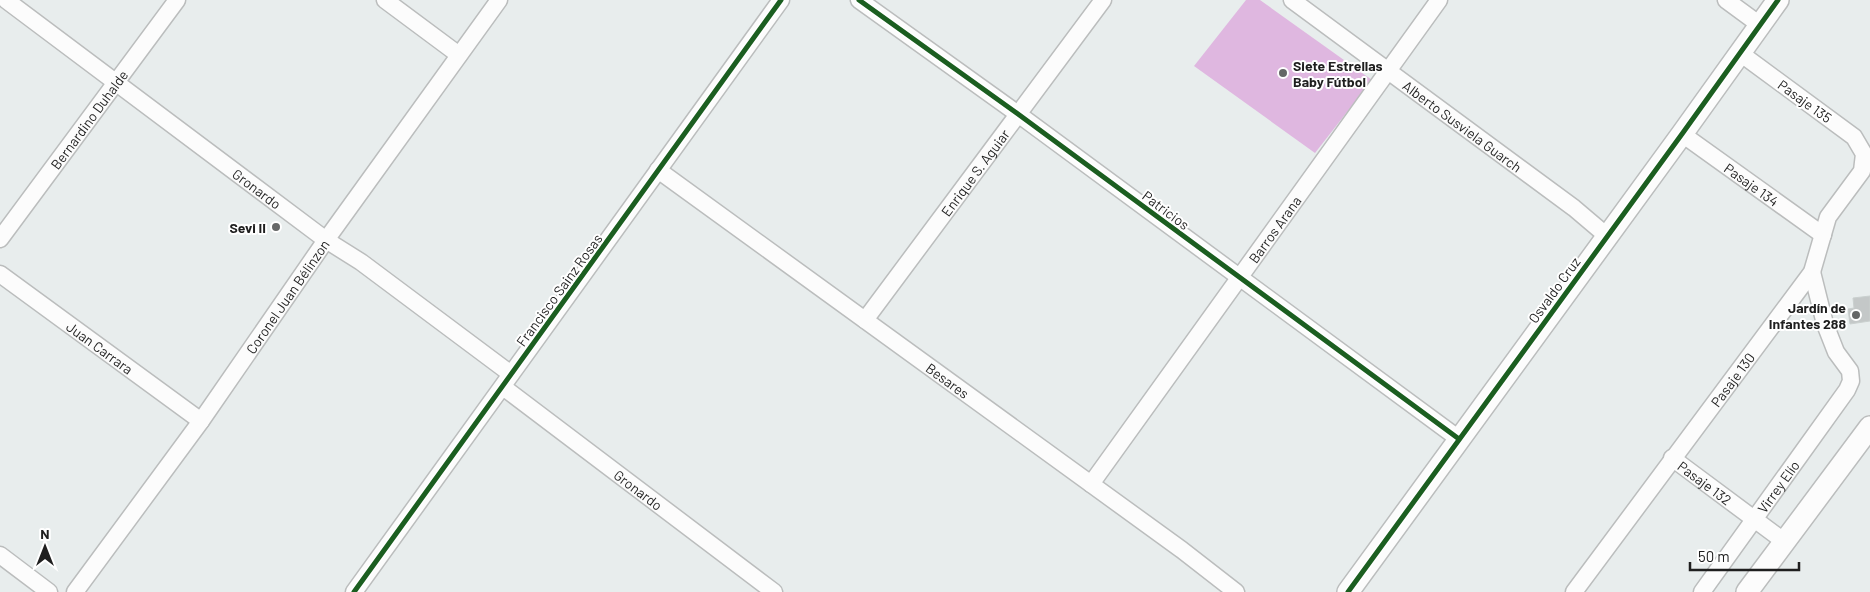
<svg xmlns="http://www.w3.org/2000/svg" width="1870" height="592" font-family="Barlow,sans-serif">
<rect width="100%" height="100%" fill="#e8eded"/>
<polygon fill="#dfb7e0" points="1246,0 1260,0 1372,80 1315,153 1194,66"/>
<polygon fill="#c4c8c8" stroke="#cad0cf" points="1870,296 1870,321 1850,324 1848,309 1854,308 1853,298"/>
<g fill="none" stroke-linecap="round" stroke-linejoin="round">
<defs>
<g id="minor">
<path id="s1" d="M6 0 326 240 361 262 511 374"/>
<polyline points="385,0 459,55"/>
<polyline points="859,0 1018,114 1459,439"/>
<path id="s2" d="M1292 0 1574 208 1607 236"/>
<polyline points="1726,0 1760,25"/>
<path id="s3" d="M1682 134 1823 235"/>
<path id="s4" d="M658 170 1182 550 1236 592"/>
<path id="s5" d="M0 239 177 0"/>
<path id="s6" d="M0 274 201 421"/>
<path id="s7" d="M865 320 1103 0"/>
<path id="s8" d="M503 387 774 592"/>
<path id="s9" d="M1672 458 1785 542"/>
<path id="s10" d="M1091 484 1439 0"/>
<polyline points="0,555 49,592"/>
<path id="s11" d="M75 592 201 421 326 240 499 0"/>
<polyline points="354,592 781,0"/>
<path id="s12" d="M1574 592 1812 272 1828 217 1862 171 1864 154 1854 137 1740 53"/>
<path id="s13" d="M1702 592 1847 390 1851 381 1850 371 1836 352 1825 324 1812 272"/>
</g>
<g id="tertiary">
<polyline points="1348,592 1682,134 1778,0"/>
<polyline points="1747,592 1870,427"/>
</g>
</defs>
<use href="#minor" stroke="#bbbdbd" stroke-width="19"/>
<use href="#tertiary" stroke="#bbbdbd" stroke-width="24"/>
<use href="#minor" stroke="#fcfcfc" stroke-width="16"/>
<use href="#tertiary" stroke="#fcfcfc" stroke-width="21"/>
<defs>
<g id="cycleway">
<polyline points="859,0 1018,114 1459,439"/>
<polyline points="354,592 781,0"/>
<polyline points="1348,592 1682,134 1778,0"/>
</g>
</defs>
<use href="#cycleway" stroke="#fff" stroke-width="8"/>
<use href="#cycleway" stroke="#1b5e20" stroke-width="5"/>
</g>
<g fill="#656767" stroke="#fff" stroke-width="2">
<circle cx="1283" cy="73" r="5"/>
<circle cx="276" cy="227" r="5"/>
<circle cx="1856" cy="315" r="5"/>
</g>
<g text-anchor="middle" dominant-baseline="central" stroke-width="4" stroke-linejoin="round" paint-order="stroke">
<g font-size="14" font-weight="bold" fill="#1f1f1f" stroke="#fff" text-anchor="end">
<text x="1293" y="65" text-anchor="start">Siete Estrellas<tspan x="1293" dy="16">Baby Fútbol</tspan></text>
<text x="266" y="227">Sevi II</text>
<text x="1846" y="307">Jardín de<tspan x="1846" dy="16">Infantes 288</tspan></text>
</g>
<g font-size="14" fill="#1f1f1f" stroke="#fff">
<text transform="translate(1805 101) rotate(36)">Pasaje 135</text>
<text stroke="none"><textPath href="#s5" startOffset="149">Bernardino Duhalde</textPath></text>
<text stroke="none"><textPath href="#s2" startOffset="212">Alberto Susviela Guarch</textPath></text>
<text stroke="none"><textPath href="#s7" startOffset="184">Enrique S. Aguiar</textPath></text>
<text stroke="none"><textPath href="#s3" startOffset="86">Pasaje 134</textPath></text>
<text stroke="none"><textPath href="#s1" startOffset="314">Gronardo</textPath></text>
<text transform="translate(1166 210) rotate(37)">Patricios</text>
<text stroke="none"><textPath href="#s10" startOffset="314">Barros Arana</textPath></text>
<text transform="translate(559 290) rotate(-54)">Francisco Sainz Rosas</text>
<text transform="translate(1554 290) rotate(-54)">Osvaldo Cruz</text>
<text stroke="none"><textPath href="#s11" startOffset="364">Coronel Juan Bélinzon</textPath></text>
<text stroke="none"><textPath href="#s6" startOffset="124">Juan Carrara</textPath></text>
<text stroke="none"><textPath href="#s12" startOffset="265">Pasaje 130</textPath></text>
<text stroke="none"><textPath href="#s4" startOffset="358">Besares</textPath></text>
<text stroke="none"><textPath href="#s9" startOffset="41">Pasaje 132</textPath></text>
<text stroke="none"><textPath href="#s13" startOffset="130">Virrey Elío</textPath></text>
<text stroke="none"><textPath href="#s8" startOffset="170">Gronardo</textPath></text>
</g>
</g>
<g transform="translate(45 547)" stroke="#ffffff" stroke-width="4" paint-order="stroke">
<path d="M0-4L9 19L0 12L-9 19Z" fill="#1f1f1f"/>
<text y="-8" font-size="14" font-weight="bold" text-anchor="middle" fill="#1f1f1f">N</text>
</g>
<path d="M1690 562v8h109v-8" fill="none" stroke="#1f1f1f" stroke-width="2.5"/>
<text x="1698" y="562" font-size="15" fill="#1f1f1f" stroke="#ffffff" stroke-width="4" paint-order="stroke">50 m</text>
</svg>
